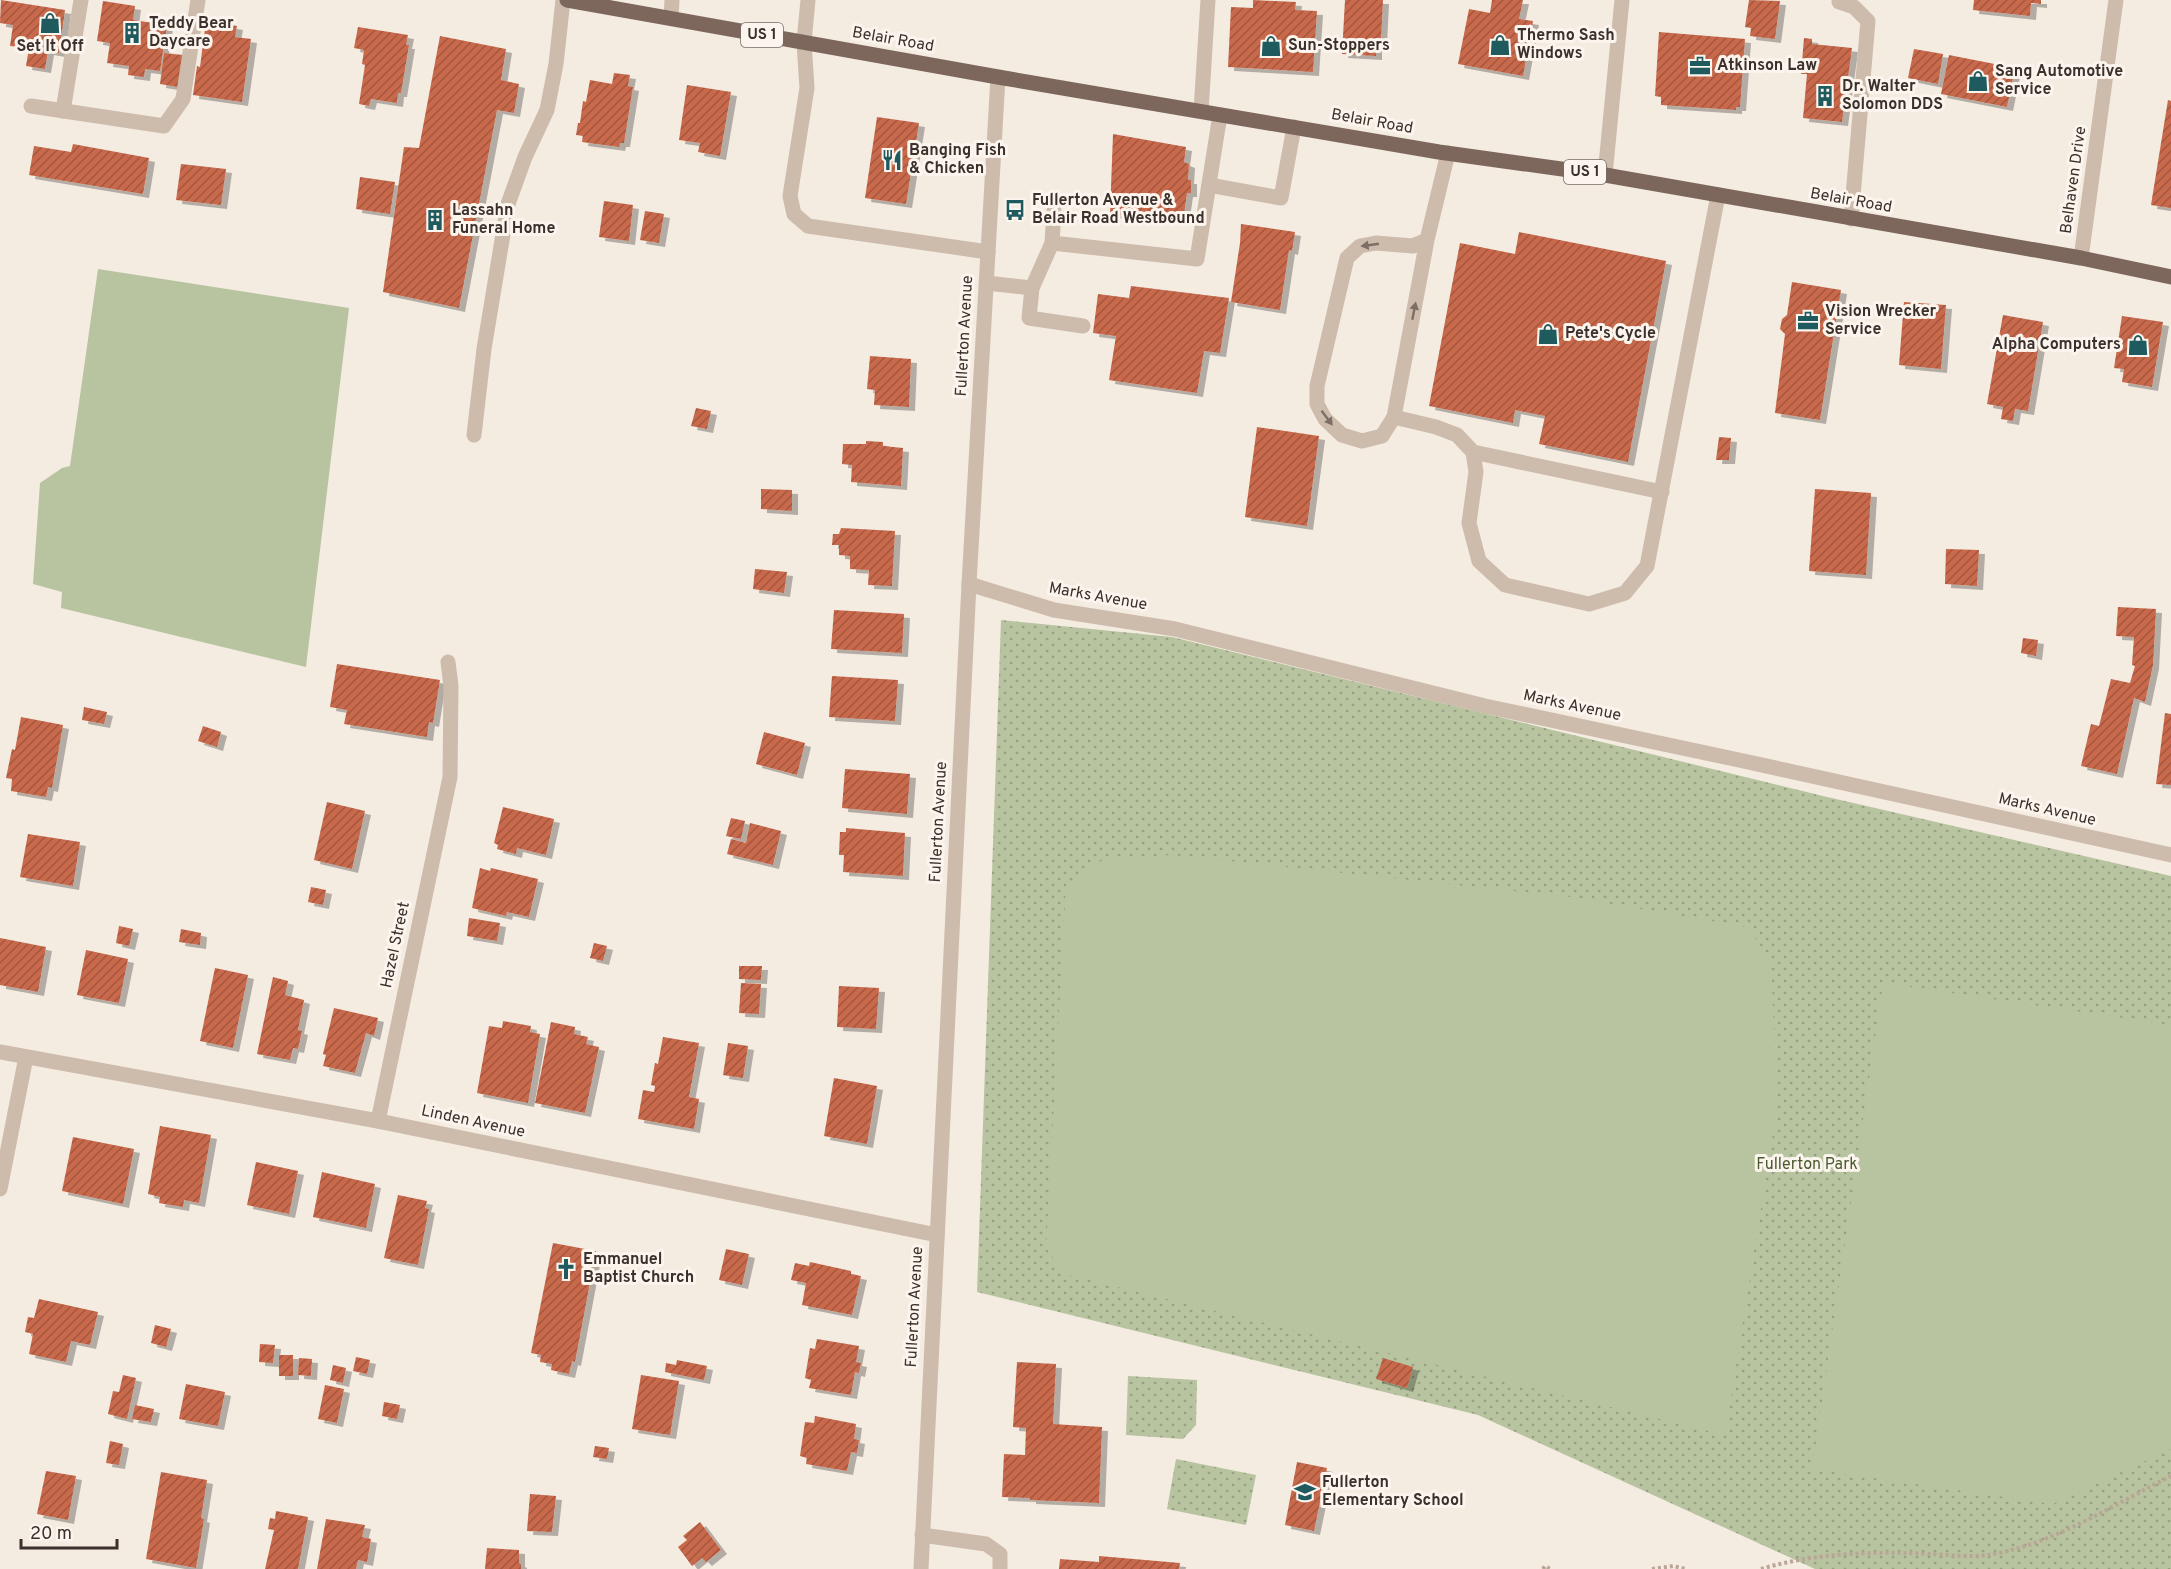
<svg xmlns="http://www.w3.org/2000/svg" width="2171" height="1569" font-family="Overpass,sans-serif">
<defs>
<pattern id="park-dots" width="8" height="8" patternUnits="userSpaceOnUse" patternTransform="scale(1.5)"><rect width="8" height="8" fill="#b8c4a0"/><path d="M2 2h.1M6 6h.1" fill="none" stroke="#97a083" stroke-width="1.8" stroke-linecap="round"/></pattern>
<pattern id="building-hatch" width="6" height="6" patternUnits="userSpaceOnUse" patternTransform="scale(1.5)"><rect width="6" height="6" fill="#c8694b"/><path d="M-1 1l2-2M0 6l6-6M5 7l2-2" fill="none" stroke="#a4573f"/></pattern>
<filter id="shadow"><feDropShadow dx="6" dy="4" stdDeviation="0" flood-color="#0004"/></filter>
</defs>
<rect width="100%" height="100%" fill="#f4ebe1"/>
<g fill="url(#park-dots)">
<polygon points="1001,620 1172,637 1823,796 2171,876 2171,1569 1815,1569 1478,1415 977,1292"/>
<polygon points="1128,1376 1197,1380 1196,1425 1183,1439 1126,1435"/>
<polygon points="1176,1459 1256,1475 1246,1525 1167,1509"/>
</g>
<g fill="#b8c4a0">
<polygon points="98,269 349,308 306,667 61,608 62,592 33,584 40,483 62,468 70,466"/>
<polygon points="1172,855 1571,897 1747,927 1771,960 1777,1108 1725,1435 1064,1274 1046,1248 1066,885 1104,859"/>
<polygon points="1883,983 2171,1025 2171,1449 2053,1504 1812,1469"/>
</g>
<g fill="url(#building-hatch)" filter="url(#shadow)">
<polygon points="1,0 65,10 59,53 48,51 45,69 26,66 29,48 10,46 13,25 0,23"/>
<polygon points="1253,0 1296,2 1295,10 1317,11 1313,72 1228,67 1231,7 1253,8"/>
<polygon points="1345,0 1383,0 1381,40 1376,40 1376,56 1342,54"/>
<polygon points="1492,0 1523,0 1519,19 1533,21 1523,76 1458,64 1469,9 1490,13"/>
<polygon points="1749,0 1780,1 1775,39 1750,36 1751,28 1745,27"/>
<polygon points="1974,0 2041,0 2041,4 2031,3 2030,16 1973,10"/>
<polygon points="103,1 135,6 133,20 167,25 160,71 145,69 144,77 128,75 129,66 107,63 110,43 97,41"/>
<polygon points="206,21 237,26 235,37 251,39 242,102 193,95 197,66 200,67"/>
<polygon points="358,27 408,35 406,45 409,45 401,93 398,93 397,103 371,99 369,106 359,104 365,65 362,64 364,50 354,48"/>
<polygon points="1659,32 1745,39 1740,107 1736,107 1736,110 1661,105 1661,97 1655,96"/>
<polygon points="440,36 506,49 501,80 519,84 514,113 497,110 459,308 383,292 404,147 419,148"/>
<polygon points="1804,38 1812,39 1812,44 1852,48 1842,122 1803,118 1807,74 1801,74"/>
<polygon points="1914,49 1943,54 1938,84 1908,78"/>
<polygon points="164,53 183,55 178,87 160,84"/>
<polygon points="1949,55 2015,68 2007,107 1941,94"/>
<polygon points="614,73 630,75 628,86 633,87 624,143 620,143 619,147 582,142 583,136 576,135 578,123 580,123 583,101 586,102 590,80 612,84"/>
<polygon points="687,85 731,92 720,156 698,152 700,143 679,140"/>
<polygon points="2168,100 2171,101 2171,208 2151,205"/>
<polygon points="877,117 919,123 906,204 865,198"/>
<polygon points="1113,134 1186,147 1184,162 1189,164 1188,180 1191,180 1191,193 1187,193 1183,221 1110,214"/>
<polygon points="73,144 149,158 143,194 29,175 34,146 71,152"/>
<polygon points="181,164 226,169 221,205 176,200"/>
<polygon points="360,177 395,182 390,214 356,209"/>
<polygon points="604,201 633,205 629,241 599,237"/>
<polygon points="645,211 664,214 659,243 640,240"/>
<polygon points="1241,224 1295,232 1292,251 1289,250 1280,310 1231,302 1240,243"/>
<polygon points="1519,232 1666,261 1628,462 1539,444 1545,416 1515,410 1513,423 1429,406 1460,243 1515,254"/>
<polygon points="1792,282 1841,290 1820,420 1775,413 1785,334 1780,329 1782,319 1787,315"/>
<polygon points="1131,286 1229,298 1220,353 1204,351 1197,393 1109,380 1116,336 1093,333 1098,294 1129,298"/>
<polygon points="1904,302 1946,305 1941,369 1899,365"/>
<polygon points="2003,315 2043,322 2028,411 2015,409 2013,421 2001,419 2003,407 1987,404"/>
<polygon points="2122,316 2163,322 2152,387 2122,382 2124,369 2114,368"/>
<polygon points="870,356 911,359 909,407 874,405 875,390 867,389"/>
<polygon points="696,408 711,411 707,429 691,426"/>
<polygon points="1257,427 1319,436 1307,526 1245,517"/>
<polygon points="1719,437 1731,438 1729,460 1716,460"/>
<polygon points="866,441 883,442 883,446 903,448 901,486 851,482 852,465 842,464 843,444 866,444"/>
<polygon points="761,489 792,490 792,511 761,509"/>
<polygon points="1815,489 1871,493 1866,575 1809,571"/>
<polygon points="841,528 895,531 892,586 868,585 869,570 850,569 850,556 839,555 839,545 832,545 833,534 839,534"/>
<polygon points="1946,549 1979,550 1977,586 1945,584"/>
<polygon points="755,569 787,572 784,593 753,589"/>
<polygon points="2118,607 2156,609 2153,665 2145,702 2134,698 2117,774 2081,766 2091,724 2099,726 2111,679 2130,683 2135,666 2132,665 2134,637 2116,636"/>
<polygon points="834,610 904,614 902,653 831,649"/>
<polygon points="2023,638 2038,640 2036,656 2021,653"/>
<polygon points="337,664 440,680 433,723 429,722 427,737 344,724 347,710 330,707"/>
<polygon points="832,676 898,680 895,721 829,717"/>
<polygon points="84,707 107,712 104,724 82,720"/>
<polygon points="2165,713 2171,714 2171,785 2156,784"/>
<polygon points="21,717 63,725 52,788 48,787 46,797 11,791 12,779 6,778 12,749 15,750"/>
<polygon points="203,726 221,732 217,747 198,741"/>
<polygon points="764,732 805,743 797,775 756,764"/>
<polygon points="845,769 910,774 907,814 842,808"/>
<polygon points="327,802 365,811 352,869 314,860"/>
<polygon points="503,807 554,819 546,855 517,848 516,854 497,849 498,845 494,843"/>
<polygon points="731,818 745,821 741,839 726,836"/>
<polygon points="750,823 781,831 773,865 727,854 731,839 746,843"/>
<polygon points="846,828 905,833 903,876 843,872 844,855 839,855 840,832 846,832"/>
<polygon points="28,834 80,842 73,886 20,877"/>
<polygon points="480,868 490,871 491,868 538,879 529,917 507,912 506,916 472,908"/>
<polygon points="311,887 326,890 323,905 308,902"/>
<polygon points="469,918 500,923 497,941 467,936"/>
<polygon points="119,926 133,929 129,946 116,943"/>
<polygon points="181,929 201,933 200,945 179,942"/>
<polygon points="0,938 46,947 38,992 0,985"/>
<polygon points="594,943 607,946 603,961 590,958"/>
<polygon points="86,950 128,959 119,1003 77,995"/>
<polygon points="739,966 762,966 761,980 739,979"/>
<polygon points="215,968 248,975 233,1048 200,1041"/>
<polygon points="273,977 288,981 285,995 304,1000 298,1030 302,1031 298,1049 293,1048 290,1060 257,1054"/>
<polygon points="741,983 761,984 759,1014 739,1013"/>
<polygon points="839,986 879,988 876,1029 837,1027"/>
<polygon points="334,1008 378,1018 374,1036 366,1033 355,1073 323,1066 326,1055 323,1054"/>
<polygon points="503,1021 531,1026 530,1032 540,1034 528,1103 477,1093 489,1026 502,1028"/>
<polygon points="551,1022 575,1027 574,1034 588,1037 586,1044 599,1047 585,1113 535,1103"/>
<polygon points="663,1037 699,1043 689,1097 699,1099 694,1129 638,1119 643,1090 654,1092 655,1086 651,1085 655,1063 658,1064"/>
<polygon points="728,1043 748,1046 743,1078 723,1075"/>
<polygon points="834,1078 877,1086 867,1144 824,1136"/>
<polygon points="160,1126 211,1135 199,1203 184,1200 183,1207 159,1203 160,1197 148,1194"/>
<polygon points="73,1137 134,1149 123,1204 62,1191"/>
<polygon points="256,1162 298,1171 289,1214 247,1205"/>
<polygon points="322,1172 375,1184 366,1228 313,1217"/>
<polygon points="398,1195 427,1201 425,1208 429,1209 418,1265 384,1258"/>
<polygon points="553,1243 596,1251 575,1362 572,1361 569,1374 551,1370 552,1364 540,1362 541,1355 531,1353"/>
<polygon points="726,1249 749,1254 742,1285 719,1280"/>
<polygon points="810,1262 851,1271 851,1274 861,1276 852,1315 802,1305 806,1283 791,1280 795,1263 809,1266"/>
<polygon points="39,1299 98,1312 90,1345 71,1341 66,1362 29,1354 33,1334 25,1332 28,1317 34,1318"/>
<polygon points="155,1325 171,1329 166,1347 151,1343"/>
<polygon points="817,1339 859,1346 856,1362 861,1363 859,1373 855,1372 851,1395 809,1388 811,1380 805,1378 810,1348 815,1349"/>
<polygon points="260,1344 275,1345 273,1363 259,1362"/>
<rect x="279" y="1355" width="14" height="21"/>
<polygon points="356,1357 370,1360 367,1374 353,1371"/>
<polygon points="299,1358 312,1359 311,1376 298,1375"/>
<polygon points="1383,1358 1413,1367 1407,1388 1376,1379"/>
<polygon points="677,1360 707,1366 704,1380 665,1372 666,1363 676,1365"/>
<polygon points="1017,1362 1056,1364 1053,1424 1102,1427 1099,1503 1030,1500 1030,1498 1002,1497 1004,1454 1025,1455 1026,1428 1013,1427"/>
<polygon points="333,1365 346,1368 343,1383 330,1380"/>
<polygon points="123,1375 136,1378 127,1419 108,1414 113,1391 119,1392"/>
<polygon points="641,1375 679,1381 670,1435 632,1429"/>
<polygon points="186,1384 225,1392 218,1426 179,1419"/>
<polygon points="325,1385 344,1389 337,1423 318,1419"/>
<polygon points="384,1402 400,1405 397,1419 382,1416"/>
<polygon points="135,1405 154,1409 151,1422 132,1419"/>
<polygon points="815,1416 856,1424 854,1439 859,1440 857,1453 851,1452 847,1471 806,1464 807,1458 800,1456 805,1422 814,1423"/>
<polygon points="110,1441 123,1444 119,1465 106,1463"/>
<polygon points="595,1446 609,1448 607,1459 593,1457"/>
<polygon points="1297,1462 1327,1468 1314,1531 1285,1525"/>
<polygon points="46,1471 76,1476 68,1520 37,1514"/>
<polygon points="161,1472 207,1480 201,1518 204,1519 196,1568 146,1559"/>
<polygon points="530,1494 556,1496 552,1532 527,1531"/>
<polygon points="276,1511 308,1517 298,1569 265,1569 274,1530 268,1529 270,1518 275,1519"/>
<polygon points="326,1519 365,1525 362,1537 371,1539 367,1562 358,1560 356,1569 317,1569"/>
<polygon points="700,1522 721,1550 706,1562 702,1558 692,1566 678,1547 687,1540 683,1536"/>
<polygon points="487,1548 519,1550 519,1563 521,1564 521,1569 485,1569"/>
<polygon points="1099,1556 1180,1563 1179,1569 1059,1569 1060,1559 1099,1562"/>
</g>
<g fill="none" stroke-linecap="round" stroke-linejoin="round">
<g stroke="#b9a596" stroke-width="4" stroke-dasharray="3 3" stroke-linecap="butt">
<polyline points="1543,1569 1545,1566 1550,1569"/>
<polyline points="1652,1569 1673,1566 1686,1569"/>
<path d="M1761 1569C1808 1555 1857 1552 1906 1553 1931 1553 1963 1558 1988 1555 2052 1545 2113 1505 2171 1476"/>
</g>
<g stroke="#cdbbac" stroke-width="15">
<polyline points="808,0 804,42 807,88 790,196 794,214 808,226 988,252"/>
<polyline points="1839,2 1854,7 1868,21 1851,219"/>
<polyline points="671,18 672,0"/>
<polyline points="31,106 164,126 183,99 198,0"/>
<polyline points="63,111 81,0"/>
<polyline points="1201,111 1208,0"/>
<polyline points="1605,175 1622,0"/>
<polyline points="1209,185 1281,198 1294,127"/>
<polyline points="1054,211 1052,243 1197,259 1220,115"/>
<polyline points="1427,240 1413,246 1376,243 1360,246 1347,258 1317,386 1317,404 1325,419 1342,435 1362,441 1382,436 1394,417 1427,240 1448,153"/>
<polyline points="1052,243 1032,288 1029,318 1083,326"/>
<polyline points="2081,258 2116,0"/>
<polyline points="987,283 1032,288"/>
<polyline points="1394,417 1436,427 1457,435 1473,452 1476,472 1469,523 1479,561 1505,585 1589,604 1625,593 1647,566 1718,195"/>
<polyline points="474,435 484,349 508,204 525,157 547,110 556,64 563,0"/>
<polyline points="1473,452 1662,492"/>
<polyline points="969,584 1054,610 1175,629 1485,706 1739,760 2171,855"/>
<polyline points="0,1052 378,1121 937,1235"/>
<polyline points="378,1121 450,777 451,686 448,662"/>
<polyline points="0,1189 26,1057"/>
<polyline points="922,1535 986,1544 1000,1554 1000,1569"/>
<polyline points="921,1569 969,584 998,77"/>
</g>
<polyline stroke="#7d675c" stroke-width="15" points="567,0 998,77 1439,152 1605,175 2081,258 2171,277"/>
</g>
<defs><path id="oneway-solid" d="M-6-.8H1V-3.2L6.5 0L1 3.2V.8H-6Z" transform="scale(1.5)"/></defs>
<g fill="#7d6f65">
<use href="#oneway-solid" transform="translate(1370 245) rotate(172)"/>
<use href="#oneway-solid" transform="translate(1414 311) rotate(-79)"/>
<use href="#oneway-solid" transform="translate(1327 418) rotate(53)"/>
</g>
<defs>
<symbol id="shop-bare" viewBox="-9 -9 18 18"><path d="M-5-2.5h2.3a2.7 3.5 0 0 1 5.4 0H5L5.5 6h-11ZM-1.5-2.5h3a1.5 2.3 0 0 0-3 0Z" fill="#1f5a5e" stroke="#fbf5ee" stroke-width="2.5" paint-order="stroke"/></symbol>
<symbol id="building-bare" viewBox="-9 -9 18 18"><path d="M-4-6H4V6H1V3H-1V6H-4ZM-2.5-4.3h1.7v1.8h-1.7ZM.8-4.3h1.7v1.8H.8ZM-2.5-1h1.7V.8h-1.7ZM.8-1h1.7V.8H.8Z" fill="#1f5a5e" stroke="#fbf5ee" stroke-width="2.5" paint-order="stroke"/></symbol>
<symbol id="office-bare" viewBox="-9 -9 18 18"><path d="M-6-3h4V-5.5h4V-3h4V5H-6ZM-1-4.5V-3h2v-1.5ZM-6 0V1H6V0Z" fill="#1f5a5e" stroke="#fbf5ee" stroke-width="2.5" paint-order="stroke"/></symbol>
<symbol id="restaurant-bare" viewBox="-9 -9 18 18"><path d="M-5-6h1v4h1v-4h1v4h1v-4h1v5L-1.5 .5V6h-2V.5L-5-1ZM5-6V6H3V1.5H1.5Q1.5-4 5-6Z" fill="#1f5a5e" stroke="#fbf5ee" stroke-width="2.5" paint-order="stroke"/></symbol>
<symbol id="bus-bare" viewBox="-9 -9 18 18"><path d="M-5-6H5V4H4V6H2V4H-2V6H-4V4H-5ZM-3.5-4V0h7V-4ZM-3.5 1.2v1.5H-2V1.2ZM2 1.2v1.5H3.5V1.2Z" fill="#1f5a5e" stroke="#fbf5ee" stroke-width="2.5" paint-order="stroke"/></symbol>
<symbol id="church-bare" viewBox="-9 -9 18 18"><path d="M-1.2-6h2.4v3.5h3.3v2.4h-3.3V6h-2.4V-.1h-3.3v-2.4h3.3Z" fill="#1f5a5e" stroke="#fbf5ee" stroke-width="2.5" paint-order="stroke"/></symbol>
<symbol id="school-bare" viewBox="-9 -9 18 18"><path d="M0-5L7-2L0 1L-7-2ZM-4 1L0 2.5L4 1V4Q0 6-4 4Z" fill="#1f5a5e" stroke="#fbf5ee" stroke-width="2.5" paint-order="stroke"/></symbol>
</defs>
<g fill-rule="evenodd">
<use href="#shop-bare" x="35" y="8" width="30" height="30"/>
<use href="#building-bare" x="117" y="18" width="30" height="30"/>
<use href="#shop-bare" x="1485" y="30" width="30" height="30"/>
<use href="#shop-bare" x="1256" y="31" width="30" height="30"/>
<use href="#office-bare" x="1685" y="51" width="30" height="30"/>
<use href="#shop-bare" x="1963" y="66" width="30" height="30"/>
<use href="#building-bare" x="1810" y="81" width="30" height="30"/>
<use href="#restaurant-bare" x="877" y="145" width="30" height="30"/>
<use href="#bus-bare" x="1000" y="195" width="30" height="30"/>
<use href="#building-bare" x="420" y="205" width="30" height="30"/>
<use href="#office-bare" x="1793" y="306" width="30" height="30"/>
<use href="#shop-bare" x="1533" y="319" width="30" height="30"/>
<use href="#shop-bare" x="2123" y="330" width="30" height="30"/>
<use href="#church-bare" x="551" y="1254" width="30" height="30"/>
<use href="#school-bare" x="1290" y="1477" width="30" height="30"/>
</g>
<g text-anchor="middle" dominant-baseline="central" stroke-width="6" stroke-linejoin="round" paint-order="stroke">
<g fill="#fbf5ee" stroke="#756b66" stroke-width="1.5">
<rect x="741" y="23" width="42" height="24" rx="4.5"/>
<rect x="1564" y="160" width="42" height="24" rx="4.5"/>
</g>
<g font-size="15" font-weight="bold" fill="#3b302b">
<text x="762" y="35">US 1</text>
<text x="1585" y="172">US 1</text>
</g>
<g font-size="16" font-weight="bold" fill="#3b302b" stroke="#fbf5ee" text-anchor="start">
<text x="149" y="24">Teddy Bear<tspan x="149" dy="18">Daycare</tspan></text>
<text x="1517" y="36">Thermo Sash<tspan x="1517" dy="18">Windows</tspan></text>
<text x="1288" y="46">Sun-Stoppers</text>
<text x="50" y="47" text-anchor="middle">Set It Off</text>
<text x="1717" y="66">Atkinson Law</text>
<text x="1995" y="72">Sang Automotive<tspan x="1995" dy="18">Service</tspan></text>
<text x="1842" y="87">Dr. Walter<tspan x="1842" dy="18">Solomon DDS</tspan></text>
<text x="909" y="151">Banging Fish<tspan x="909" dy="18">&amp; Chicken</tspan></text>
<text x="1032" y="201">Fullerton Avenue &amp;<tspan x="1032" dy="18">Belair Road Westbound</tspan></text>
<text x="452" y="211">Lassahn<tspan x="452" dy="18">Funeral Home</tspan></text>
<text x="1825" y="312">Vision Wrecker<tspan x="1825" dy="18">Service</tspan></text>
<text x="1565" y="334">Pete's Cycle</text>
<text x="2121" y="345" text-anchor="end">Alpha Computers</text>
<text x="583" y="1260">Emmanuel<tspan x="583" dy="18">Baptist Church</tspan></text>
<text x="1322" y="1483">Fullerton<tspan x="1322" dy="18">Elementary School</tspan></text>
</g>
<g font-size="16" fill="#3b302b" stroke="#fbf5ee">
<text transform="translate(893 40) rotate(10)">Belair Road</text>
<text transform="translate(1372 122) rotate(10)">Belair Road</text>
<text transform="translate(2074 180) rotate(-82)">Belhaven Drive</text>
<text transform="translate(1851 201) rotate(10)">Belair Road</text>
<text transform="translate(965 336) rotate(-87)">Fullerton Avenue</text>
<text transform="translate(1098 597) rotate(10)">Marks Avenue</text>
<text transform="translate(1572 706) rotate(12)">Marks Avenue</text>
<text transform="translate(2047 810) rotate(13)">Marks Avenue</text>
<text transform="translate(939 822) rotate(-87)">Fullerton Avenue</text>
<text transform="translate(396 945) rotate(-78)">Hazel Street</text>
<text transform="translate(473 1122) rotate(12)">Linden Avenue</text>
<text transform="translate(915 1307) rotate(-87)">Fullerton Avenue</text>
</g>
<g font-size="16" fill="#4a5a2e" stroke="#fbf5ee">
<text x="1807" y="1165">Fullerton Park</text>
</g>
</g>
<path d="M21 1539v9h96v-9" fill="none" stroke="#3b302b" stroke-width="3"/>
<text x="30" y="1539" font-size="18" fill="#3b302b" stroke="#fbf5ee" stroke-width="4.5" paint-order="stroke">20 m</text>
</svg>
